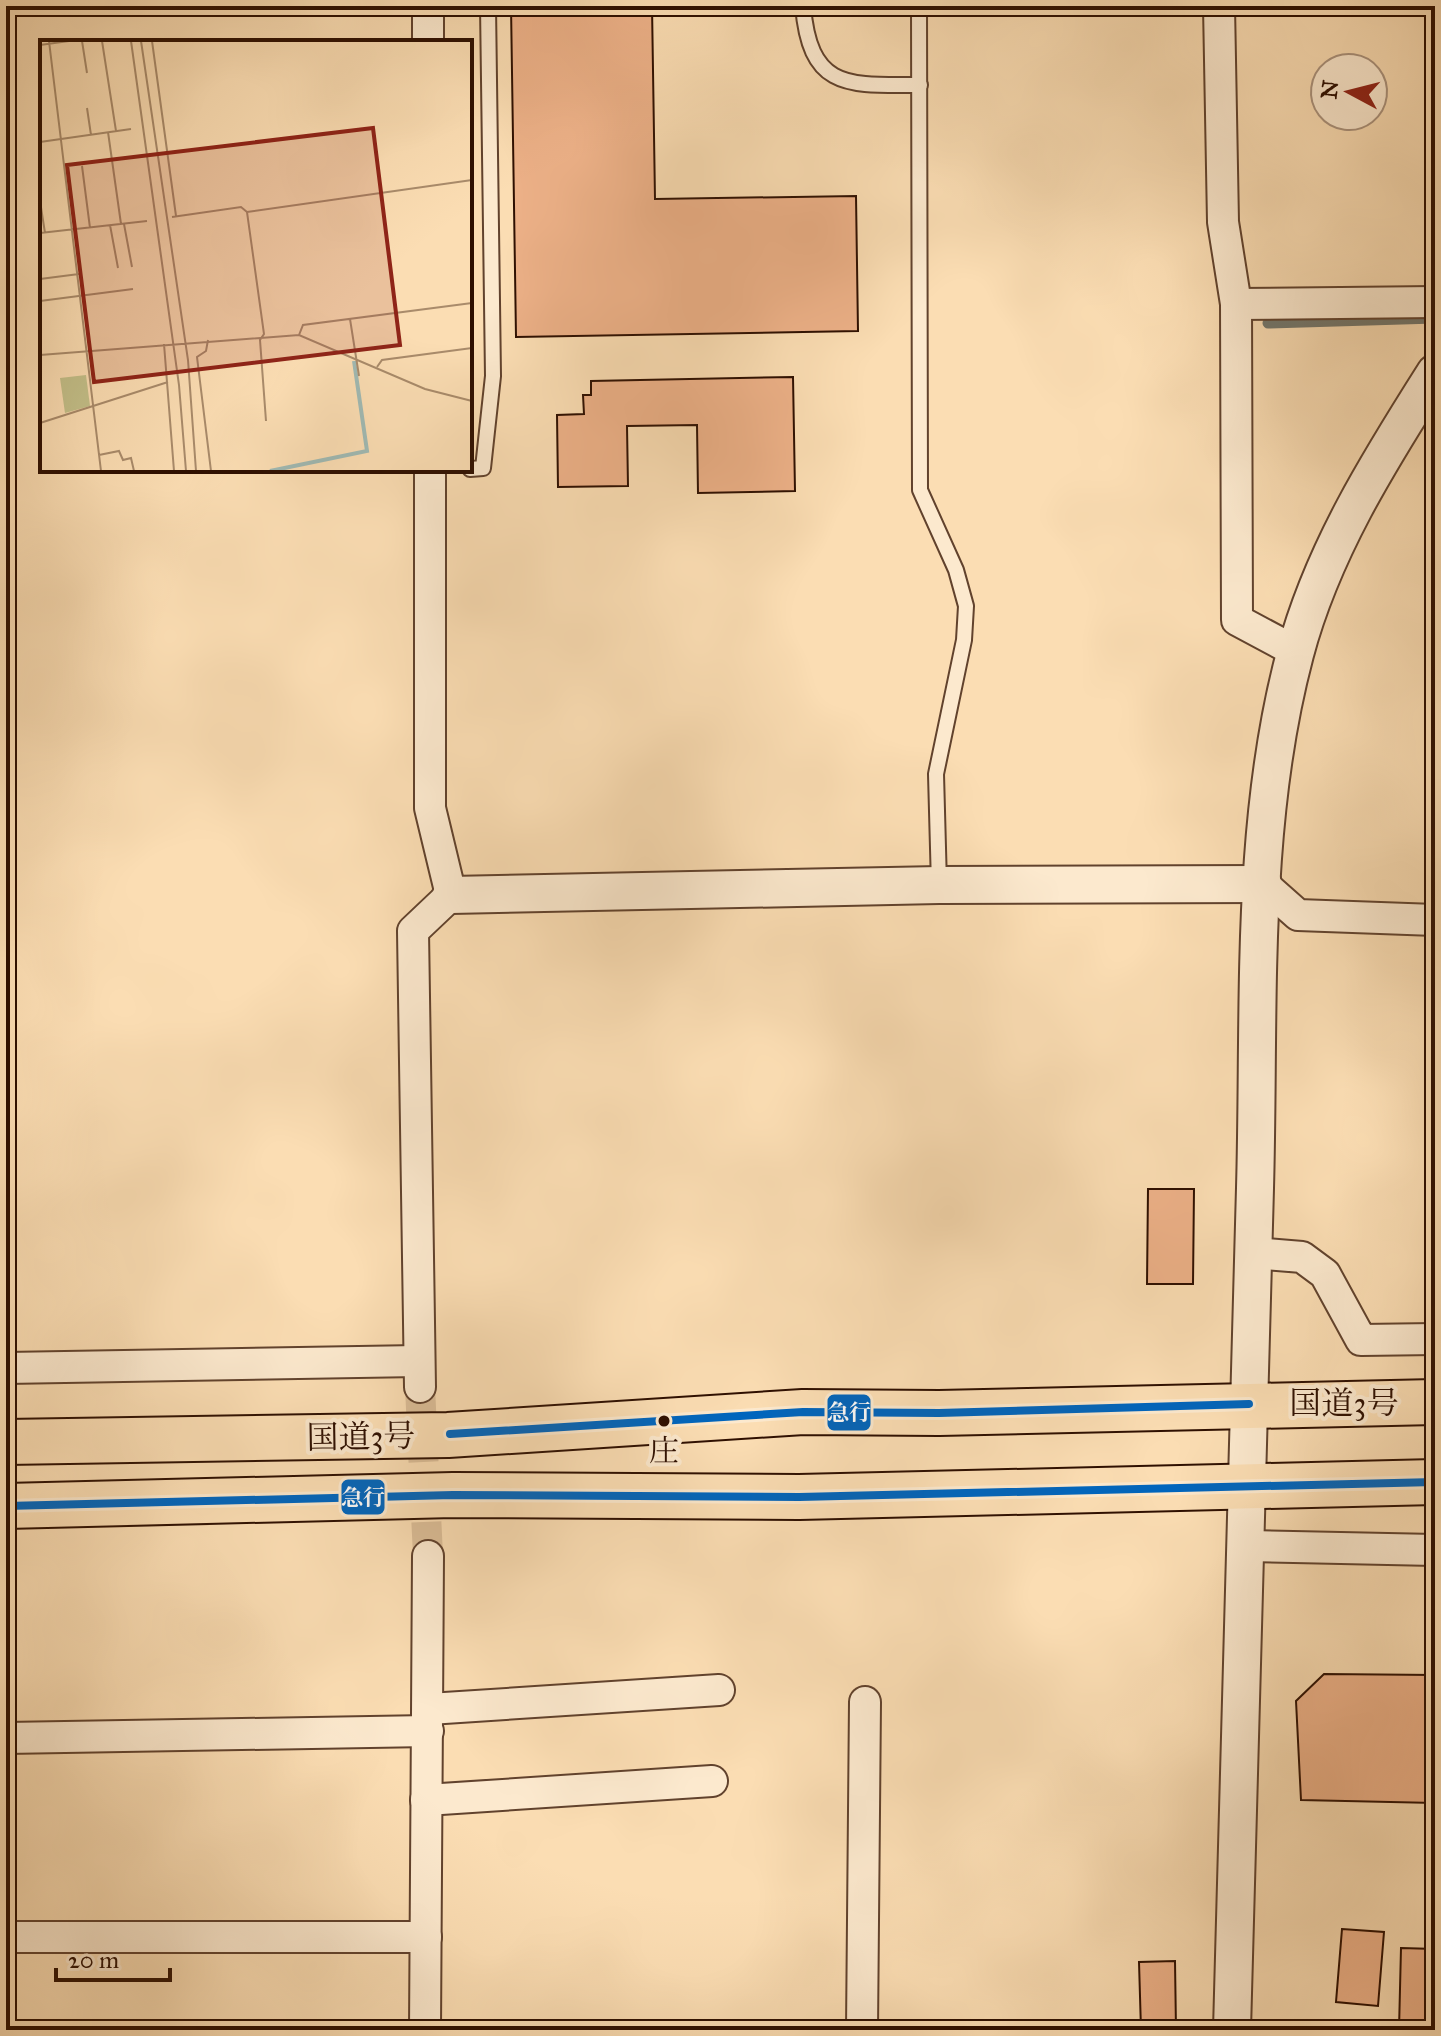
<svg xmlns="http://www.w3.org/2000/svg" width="1441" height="2036" font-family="'IM FELL Great Primer','Noto Serif JP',serif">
<rect width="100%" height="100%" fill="#fbddb3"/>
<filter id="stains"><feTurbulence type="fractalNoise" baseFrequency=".0025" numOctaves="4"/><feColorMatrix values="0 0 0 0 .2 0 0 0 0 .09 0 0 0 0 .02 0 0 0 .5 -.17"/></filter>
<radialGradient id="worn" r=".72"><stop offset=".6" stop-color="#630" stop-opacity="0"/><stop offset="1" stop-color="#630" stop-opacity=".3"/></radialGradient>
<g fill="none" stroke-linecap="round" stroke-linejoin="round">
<polyline stroke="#72766c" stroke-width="11" points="1268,323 1435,318"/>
</g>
<g fill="#edb188" stroke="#2e0f00" stroke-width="2">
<polygon points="511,6 652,6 655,199 856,196 858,331 516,337"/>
<polygon points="793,377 795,491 698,493 697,425 627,426 628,486 558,487 557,415 584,414 583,395 591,395 591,381"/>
<polygon points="1148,1189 1194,1189 1193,1284 1147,1284"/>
<polygon points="1324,1674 1435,1675 1435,1803 1301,1800 1296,1701"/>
<polygon points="1342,1929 1384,1932 1378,2006 1336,2002"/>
<polygon points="1401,1948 1435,1949 1435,2030 1399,2030"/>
<polygon points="1175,1961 1176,2030 1141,2030 1139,1962"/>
</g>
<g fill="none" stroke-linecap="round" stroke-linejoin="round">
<polyline stroke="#dcbe98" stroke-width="30" stroke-dasharray="30 15" stroke-linecap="butt" points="420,1387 428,1556"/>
<defs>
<g id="service">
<path d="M803 6C810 91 849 85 920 85"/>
<polyline points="919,6 920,490 956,570 966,606 964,640 936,774 939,885"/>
<polyline points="470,469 483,468 493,376 488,6"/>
</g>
<g id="minor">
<polyline points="428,6 428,42"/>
<polyline points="1219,6 1223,222 1236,304 1237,620 1295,651"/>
<polyline points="1236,304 1435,302"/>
<polyline points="1263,884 1298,915 1435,920"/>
<polyline points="1254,1253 1302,1257 1325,1274 1361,1340 1435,1339"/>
<polyline points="6,1368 418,1361"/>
<polyline points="420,1387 413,931 451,895 430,808 430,470"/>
<polyline points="1249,1546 1435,1550"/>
<polyline points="429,1709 719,1690"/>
<polyline points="6,1738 428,1731"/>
<polyline points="426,1800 712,1781"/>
<polyline points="15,1937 426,1937"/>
<polyline points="425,2030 428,1556"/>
<polyline points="862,2030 865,1702"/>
</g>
<g id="tertiary">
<polyline points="451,895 939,885 1263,884"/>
<path d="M1232 2030C1242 1749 1249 1468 1255 1188 1260 1011 1249 826 1295 654 1322 552 1379 461 1435 373"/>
</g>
<g id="trunk">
<polyline points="6,1442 448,1435 803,1412 939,1413 1435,1402"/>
<polyline points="6,1506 453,1495 799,1497 1435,1482"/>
</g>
</defs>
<use href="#service" stroke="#61422d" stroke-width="18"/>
<use href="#minor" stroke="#61422d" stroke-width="34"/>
<use href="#tertiary" stroke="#61422d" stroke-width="40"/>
<use href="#trunk" stroke="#2e0f00" stroke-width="48"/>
<use href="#service" stroke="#fce9ce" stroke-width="14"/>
<use href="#minor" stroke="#fce9ce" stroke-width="30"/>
<use href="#tertiary" stroke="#fce9ce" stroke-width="36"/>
<use href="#trunk" stroke="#fbddb3" stroke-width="44"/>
<defs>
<g id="bus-1">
<polyline points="450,1434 803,1412 939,1413 1249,1404"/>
<polyline points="6,1506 453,1495 799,1497 1435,1482"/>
</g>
</defs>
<use href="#bus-1" stroke="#fce9ce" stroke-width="14"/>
<use href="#bus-1" stroke="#0065bd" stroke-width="8"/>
</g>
<circle fill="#2e0f00" stroke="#fce9ce" stroke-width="3" cx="664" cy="1421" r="7"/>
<g text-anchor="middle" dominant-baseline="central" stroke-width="8" stroke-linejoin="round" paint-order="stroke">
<g font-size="30" fill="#2e0f00" stroke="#fce9ce">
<text x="664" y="1451">庄</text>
</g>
<g font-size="32" fill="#2e0f00" stroke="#fce9ce">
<text x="1344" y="1403">国道3号</text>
<text transform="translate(361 1437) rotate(-1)">国道3号</text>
</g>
</g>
<g transform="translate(40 40)">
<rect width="432" height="432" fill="#fbddb3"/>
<path d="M46 335 50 366 25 373 20 338Z" fill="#c3c08a"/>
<path fill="none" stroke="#a0bab4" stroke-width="4" d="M230 431 327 411 314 321"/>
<path fill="none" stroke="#a98b6b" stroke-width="2" d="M9 1 61 431M42 1 47 33M62 1 76 91M91 1 139 345 146 431M101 1 148 320 156 431M112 1 136 176M0 5 29 1M47 68 51 95M68 92 81 184M0 102 91 89M42 126 50 188M0 161 5 193M207 172 432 140M132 177 201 167 207 172 224 294 220 300 226 381M84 184 92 227M70 185 78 228M0 193 107 181M0 239 39 234M0 261 93 249M310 279 319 336M259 295 263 285 432 263M168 300 166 311 157 317 171 431M124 304 134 431M0 315 259 295 385 349 432 361M337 327 342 320 432 308M0 383 128 342M59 415 79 411 83 420 91 418 94 431"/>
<path fill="#8f2418" fill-opacity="0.15" stroke="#8f2418" stroke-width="4" d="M333 88 360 305 54 342 27 125Z"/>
<rect width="432" height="432" fill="none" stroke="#2e0f00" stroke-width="4"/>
</g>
<g stroke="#fce9ce" stroke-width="3">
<rect x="826" y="1393" width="46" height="39" rx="8" fill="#0065bd"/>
<rect x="340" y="1478" width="46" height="38" rx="8" fill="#0065bd"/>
</g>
<g font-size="22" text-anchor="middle" font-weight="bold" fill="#fff">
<text x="849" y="1420">急行</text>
<text x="363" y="1505">急行</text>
</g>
<rect width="1441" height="2036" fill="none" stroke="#fbddb3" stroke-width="32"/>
<rect x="8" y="8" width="1425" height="2020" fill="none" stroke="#2e0f00" stroke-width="4"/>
<rect x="16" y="16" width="1409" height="2004" fill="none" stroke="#2e0f00" stroke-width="2"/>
<g transform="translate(1349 92) rotate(277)"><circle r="38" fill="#fce9ce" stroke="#aa927c" stroke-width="2"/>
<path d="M0-6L14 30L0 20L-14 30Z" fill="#8f2418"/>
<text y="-12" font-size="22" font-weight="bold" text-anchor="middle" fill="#2e0f00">N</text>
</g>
<path d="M56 1968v12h114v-12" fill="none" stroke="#2e0f00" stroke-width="4"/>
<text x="68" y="1968" font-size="24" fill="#2e0f00" stroke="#fce9ce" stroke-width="6" paint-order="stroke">20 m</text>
<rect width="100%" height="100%" filter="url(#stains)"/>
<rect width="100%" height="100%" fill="url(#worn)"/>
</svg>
